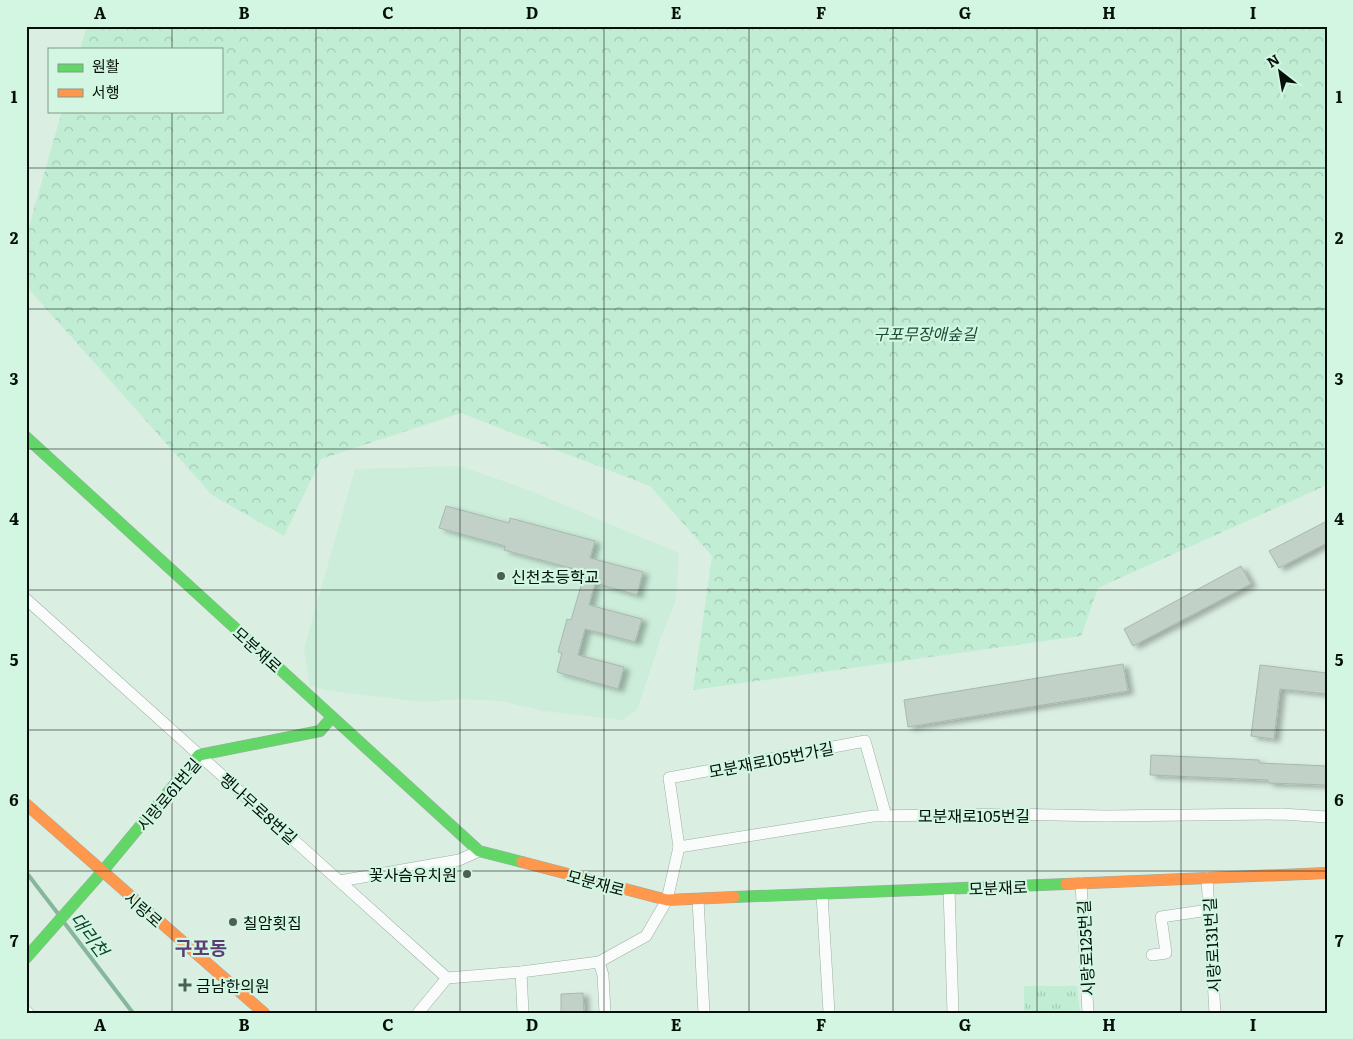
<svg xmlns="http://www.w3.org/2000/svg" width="1353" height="1039" font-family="Literata,'Noto Sans KR',serif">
<defs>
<pattern id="forest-crowns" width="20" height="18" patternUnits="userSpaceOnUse" patternTransform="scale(1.25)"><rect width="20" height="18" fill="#c1edd4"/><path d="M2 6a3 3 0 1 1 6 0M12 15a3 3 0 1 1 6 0" fill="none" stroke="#a4cab5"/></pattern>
<pattern id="park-tufts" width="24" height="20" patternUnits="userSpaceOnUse" patternTransform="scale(1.25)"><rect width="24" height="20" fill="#c1edd4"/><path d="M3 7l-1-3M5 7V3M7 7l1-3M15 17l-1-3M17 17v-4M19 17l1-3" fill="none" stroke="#a4cab5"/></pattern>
<filter id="shadow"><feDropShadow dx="5.5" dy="3" stdDeviation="2.5" flood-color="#0004"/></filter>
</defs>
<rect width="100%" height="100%" fill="#daeee2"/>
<polygon fill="#ccedda" points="460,466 531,491 679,553 676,600 661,637 637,710 623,720 544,711 501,701 459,699 422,702 332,691 310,686 304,649 355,469"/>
<polygon fill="url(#forest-crowns)" points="87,26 1327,26 1327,485 1098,588 1081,636 693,690 712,556 650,486 461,413 321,459 284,536 212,495 26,286 26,237 62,111 221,111 221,49 80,49"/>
<polygon fill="url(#park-tufts)" points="1024,986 1077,986 1080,1013 1024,1013"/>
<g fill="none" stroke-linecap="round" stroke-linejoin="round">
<g stroke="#86b79d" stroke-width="4">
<polyline points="26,872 59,915"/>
<polyline points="63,921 133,1013"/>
</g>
</g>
<g fill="#c1d1c8" stroke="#a8b8af" filter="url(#shadow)">
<polygon points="446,506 509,523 510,518 595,541 590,558 643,572 637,595 595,583 589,605 642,619 635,642 585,629 578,655 624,667 618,689 557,672 562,653 558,652 567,619 571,620 585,572 504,550 505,546 439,528"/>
<polygon points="1327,521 1327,543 1279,568 1269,551"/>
<polygon points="1241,566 1251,584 1133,646 1124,629"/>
<polygon points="1123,664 1128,691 908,727 904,700"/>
<polygon points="1260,665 1327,673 1327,694 1280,689 1274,739 1251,736"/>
<polygon points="1151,755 1259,760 1259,763 1327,766 1327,785 1268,783 1268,780 1150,775"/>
<polygon points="583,993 584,1013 561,1013 561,994"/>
</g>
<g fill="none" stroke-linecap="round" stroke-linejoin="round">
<defs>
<g id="street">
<polyline points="26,599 447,978"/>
<polyline points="679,847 669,778 865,741 886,816"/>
<polyline points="1207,878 1215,1013"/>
<polyline points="340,881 459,860 479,851"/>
<polyline points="1081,883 1088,1013"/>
<polyline points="949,889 953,1013"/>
<polyline points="822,894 829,1013"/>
<polyline points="698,899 704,1013"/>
<polyline points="1152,955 1166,953 1161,917 1209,910"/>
<polyline points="599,962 603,975 605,1013"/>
<polyline points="521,972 523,1013"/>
<polyline points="26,1011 28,1013"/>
<polyline points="418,1013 447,978 521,972 599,962 646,936 667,900 679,847 873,816 1008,814 1107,816 1282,814 1327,817"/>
</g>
<g id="fast">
<polyline points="26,437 479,851 522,862"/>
<polyline points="734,897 1066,884"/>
<polyline points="26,958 102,872 199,755 320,731 332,717"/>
</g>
<g id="slow">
<polyline points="26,804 264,1013"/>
<polyline points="522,862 667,900 734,897"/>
<polyline points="1066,884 1327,873"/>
</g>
</defs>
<use href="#street" stroke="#9eada4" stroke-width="12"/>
<use href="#fast" stroke="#9eada4" stroke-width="12"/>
<use href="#slow" stroke="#9eada4" stroke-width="12"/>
<use href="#street" stroke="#f9fcfb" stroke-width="11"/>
<use href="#fast" stroke="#63d668" stroke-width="11"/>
<use href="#slow" stroke="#ff974d" stroke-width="11"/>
</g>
<path fill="none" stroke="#041009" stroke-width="1" stroke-opacity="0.55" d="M172 26V49M316 26V1013M460 26V1013M604 26V1013M749 26V1013M893 26V1013M1037 26V1013M1181 26V1013M172 111V1013M26 168H1327M26 309H1327M26 449H1327M26 590H1327M26 730H1327M26 871H1327"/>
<g fill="#4f5e55" stroke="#d2f6e1" stroke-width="2">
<circle cx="501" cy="576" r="5"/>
<circle cx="467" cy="874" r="5"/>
<circle cx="233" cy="922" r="5"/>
<path d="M182.5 977.5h5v5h5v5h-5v5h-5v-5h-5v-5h5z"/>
</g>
<g text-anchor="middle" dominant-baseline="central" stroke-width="4.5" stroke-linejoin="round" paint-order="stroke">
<g font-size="16" font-style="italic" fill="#1a4b34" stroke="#d2f6e1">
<text x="925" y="333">구포무장애숲길</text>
</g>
<g font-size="16" fill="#041009" stroke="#d2f6e1" text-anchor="start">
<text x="511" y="576">신천초등학교</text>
<text x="457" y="874" text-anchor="end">꽃사슴유치원</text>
<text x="243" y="922">칠암횟집</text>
<text x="196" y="985">금남한의원</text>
</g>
<g font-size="16" fill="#041009" stroke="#d2f6e1">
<text transform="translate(258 649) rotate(42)">모분재로</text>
<text transform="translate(771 759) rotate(-11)">모분재로105번가길</text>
<text transform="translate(168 794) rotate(-50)">시랑로61번길</text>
<text transform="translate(259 808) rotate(42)">팽나무로8번길</text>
<text x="974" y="815">모분재로105번길</text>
<text transform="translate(596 882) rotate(15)">모분재로</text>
<text transform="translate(998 887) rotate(-2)">모분재로</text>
<text transform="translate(144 909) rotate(41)">시랑로</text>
<text transform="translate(1211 945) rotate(-93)">시랑로131번길</text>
<text transform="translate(1085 948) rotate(-93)">시랑로125번길</text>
</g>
<g font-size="18" font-style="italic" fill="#11432d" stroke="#d2f6e1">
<text transform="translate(90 934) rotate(53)">대리천</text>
</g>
<g font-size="19" font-weight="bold" fill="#5e3c76" stroke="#d2f6e1">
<text x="201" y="947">구포동</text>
</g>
</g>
<rect width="1353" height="1039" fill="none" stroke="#d2f6e1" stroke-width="55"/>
<rect x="48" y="48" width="175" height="65" fill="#d2f6e1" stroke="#809a8b"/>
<rect x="58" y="64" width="25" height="8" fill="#63d668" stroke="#809a8b"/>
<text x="92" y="72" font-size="15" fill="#041009">원활</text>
<rect x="58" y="89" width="25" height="8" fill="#ff974d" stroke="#809a8b"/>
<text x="92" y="98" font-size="15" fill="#041009">서행</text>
<g transform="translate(1280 72) rotate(329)" stroke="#d2f6e1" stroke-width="4" paint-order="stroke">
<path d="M0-4L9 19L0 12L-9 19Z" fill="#041009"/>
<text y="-8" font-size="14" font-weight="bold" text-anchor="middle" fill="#041009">N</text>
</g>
<rect x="28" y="28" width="1298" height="984" fill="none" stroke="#041009" stroke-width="2"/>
<g font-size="16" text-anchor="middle" font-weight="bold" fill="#041009">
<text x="100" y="19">A</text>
<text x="244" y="19">B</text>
<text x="388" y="19">C</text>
<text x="532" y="19">D</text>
<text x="676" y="19">E</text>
<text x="821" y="19">F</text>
<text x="965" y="19">G</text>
<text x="1109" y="19">H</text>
<text x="1253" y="19">I</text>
<text x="14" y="103">1</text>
<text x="1339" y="103">1</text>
<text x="14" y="244">2</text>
<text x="1339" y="244">2</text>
<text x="14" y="385">3</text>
<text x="1339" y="385">3</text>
<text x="14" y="525">4</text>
<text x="1339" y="525">4</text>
<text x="14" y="666">5</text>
<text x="1339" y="666">5</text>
<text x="14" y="806">6</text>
<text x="1339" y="806">6</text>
<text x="14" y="947">7</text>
<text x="1339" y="947">7</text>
<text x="100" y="1031">A</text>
<text x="244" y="1031">B</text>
<text x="388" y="1031">C</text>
<text x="532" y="1031">D</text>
<text x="676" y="1031">E</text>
<text x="821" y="1031">F</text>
<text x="965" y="1031">G</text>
<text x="1109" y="1031">H</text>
<text x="1253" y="1031">I</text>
</g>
</svg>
